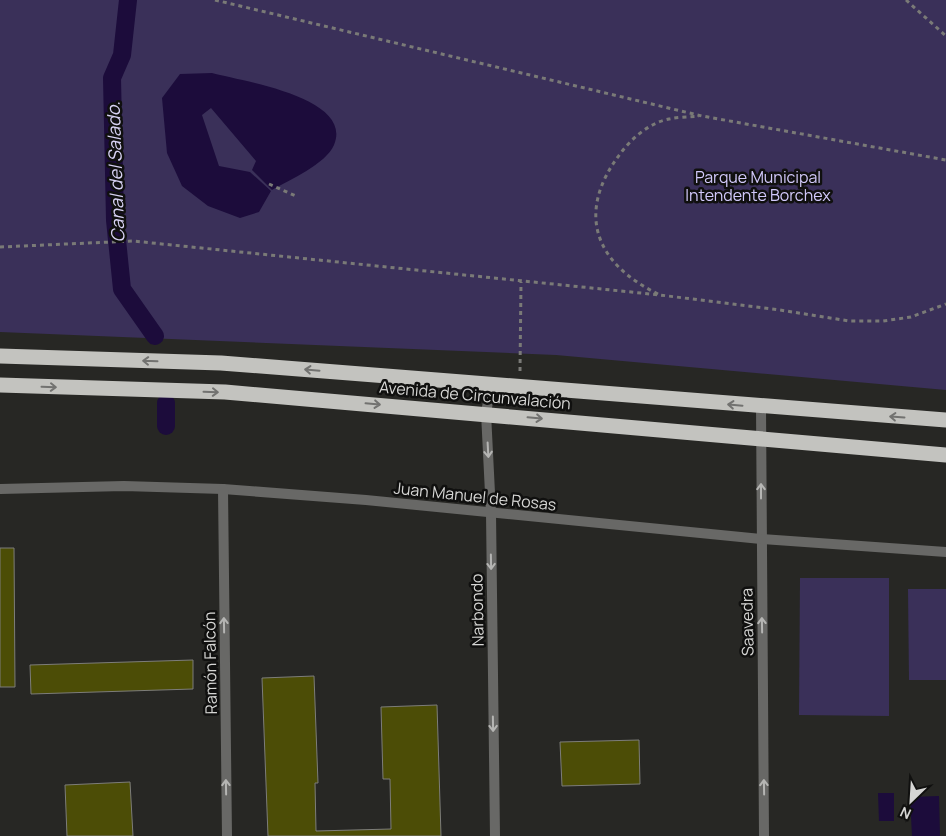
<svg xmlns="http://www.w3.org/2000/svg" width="946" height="836" font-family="Manrope,sans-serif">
<rect width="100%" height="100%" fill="#272724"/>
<g fill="#3a3059">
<polygon points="0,0 946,0 946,390 556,355 0,332"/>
<polygon points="800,578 889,578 889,716 799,715"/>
<polygon points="908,589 946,589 946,680 909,680"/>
</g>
<g fill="#1c0c3b">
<path d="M212 73C241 81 354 97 334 145 326 164 289 180 272 190L252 170 256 161 211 108 202 115 219 166 250 172 271 191 259 212 240 218 208 206 182 186 167 153 162 98 180 74Z"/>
<polygon points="878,793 894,793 894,821 879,821"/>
<polygon points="939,796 940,836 912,836 910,797"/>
</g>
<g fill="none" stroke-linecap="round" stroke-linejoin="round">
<g stroke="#1c0c3b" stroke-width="18">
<polyline points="128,0 122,55 112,78 115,220 122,289 155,336"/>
<polyline points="166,426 166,403"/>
</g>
</g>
<g fill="#4c4d06" stroke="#7d7d7a">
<polygon points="0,548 14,548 15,687 0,687"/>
<polygon points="193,660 193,689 31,694 30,665"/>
<polygon points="314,676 318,783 315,783 316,831 391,829 390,779 383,779 381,707 437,705 441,836 268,836 262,678"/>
<polygon points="639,740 640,784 562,786 560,742"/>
<polygon points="130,782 133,836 67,836 65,785"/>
</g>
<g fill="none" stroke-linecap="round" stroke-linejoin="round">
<g stroke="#7a7a77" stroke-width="3" stroke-dasharray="4 4" stroke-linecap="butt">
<polyline points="215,0 702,116 946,160"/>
<polyline points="906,0 946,36"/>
<polyline points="269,184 298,197"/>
<polyline points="0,247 133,241 660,295 780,310 849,321 883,321 911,317 946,304"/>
<path d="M658 294C594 263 576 212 620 154 632 138 649 123 669 119 678 117 689 117 699 116"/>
<polyline points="520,371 521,282"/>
</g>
<g stroke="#686866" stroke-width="10">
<polyline points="491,385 486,413 491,513 495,836"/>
<polyline points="761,407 764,836"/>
<polyline points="0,489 124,486 223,489 366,500 761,539 946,552"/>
<polyline points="223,489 227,836"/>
</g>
<g stroke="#c3c3bf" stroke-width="15">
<polyline points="0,356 221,363 946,420"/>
<polyline points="0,385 225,392 946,455"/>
</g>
</g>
<defs><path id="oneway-shaft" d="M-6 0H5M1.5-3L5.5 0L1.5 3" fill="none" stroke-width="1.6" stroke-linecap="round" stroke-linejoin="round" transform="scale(1.25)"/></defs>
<g stroke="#727270">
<use href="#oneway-shaft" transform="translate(150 361) rotate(-178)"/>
<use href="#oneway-shaft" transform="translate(312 370) rotate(-175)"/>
<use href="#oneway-shaft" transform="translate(49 387) rotate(2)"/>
<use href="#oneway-shaft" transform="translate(211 392) rotate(2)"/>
<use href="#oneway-shaft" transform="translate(373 404) rotate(5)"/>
<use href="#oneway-shaft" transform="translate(735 405) rotate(-175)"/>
<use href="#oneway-shaft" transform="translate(897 417) rotate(-176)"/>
<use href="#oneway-shaft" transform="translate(535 418) rotate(5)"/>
</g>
<g stroke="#b5b5b3">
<use href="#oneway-shaft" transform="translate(488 450) rotate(87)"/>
<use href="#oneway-shaft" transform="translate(761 491) rotate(-90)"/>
<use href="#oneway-shaft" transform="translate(491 562) rotate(89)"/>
<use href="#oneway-shaft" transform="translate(224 625) rotate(-91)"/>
<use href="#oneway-shaft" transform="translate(762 625) rotate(-91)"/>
<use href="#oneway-shaft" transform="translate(493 724) rotate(89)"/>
<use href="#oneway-shaft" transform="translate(226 787) rotate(-91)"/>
<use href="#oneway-shaft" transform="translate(764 787) rotate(-91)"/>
</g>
<g text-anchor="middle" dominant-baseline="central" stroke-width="5" stroke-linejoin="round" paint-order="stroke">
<g font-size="16" fill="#d2c9fb" stroke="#10100f">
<text x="758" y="177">Parque Municipal<tspan x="758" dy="18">Intendente Borchex</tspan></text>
</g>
<g font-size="16" fill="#d6d6d4" stroke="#10100f">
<text transform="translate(475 395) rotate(5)">Avenida de Circunvalación</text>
<text transform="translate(475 496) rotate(6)">Juan Manuel de Rosas</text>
<text transform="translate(477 610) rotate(-91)">Narbondo</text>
<text transform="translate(747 622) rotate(-91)">Saavedra</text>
<text transform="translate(210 663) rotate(-91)">Ramón Falcón</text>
</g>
<g font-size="18" font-style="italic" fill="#d8d2f4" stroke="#10100f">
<text transform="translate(115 172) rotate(-92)">Canal del Salado.</text>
</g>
</g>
<g transform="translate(911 801) rotate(205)" stroke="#10100f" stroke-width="4" paint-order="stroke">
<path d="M0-4L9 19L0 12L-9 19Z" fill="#d6d6d4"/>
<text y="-8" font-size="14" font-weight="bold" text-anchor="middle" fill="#d6d6d4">N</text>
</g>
</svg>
